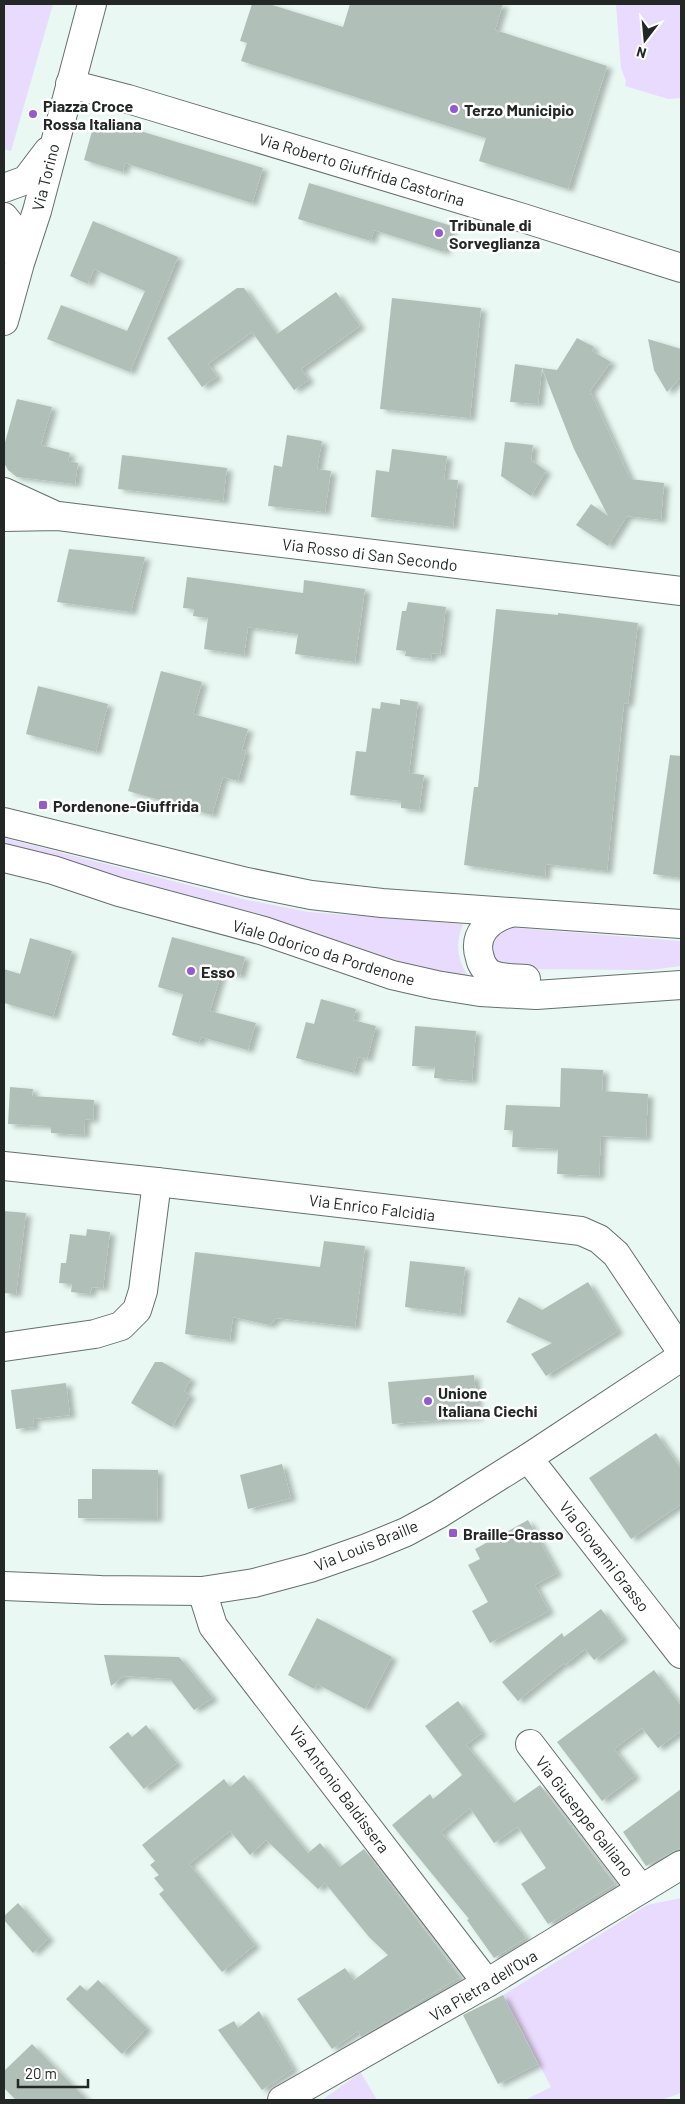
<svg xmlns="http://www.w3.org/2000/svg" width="685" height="2104" font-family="Barlow,sans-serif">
<defs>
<filter id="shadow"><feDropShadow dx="5.5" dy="3" stdDeviation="2.5" flood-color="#0004"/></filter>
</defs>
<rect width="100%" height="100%" fill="#e9f8f2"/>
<g fill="#e9dbfd">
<polygon points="4,4 53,4 11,151 4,149"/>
<polygon points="616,4 681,4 681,98 668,99 625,86 626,81 621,68"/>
<path d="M4 838 247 900 309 912 463 924C455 943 457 960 469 977L403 965 344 946 267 917 4 845Z"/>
<polygon points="506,927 681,941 681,966 651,970 510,969 497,964 487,947 488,941"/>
<polygon points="681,1898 681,2093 661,2100 525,2100 551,2087 503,1995 647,1905"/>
<polygon points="361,2073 377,2100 322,2100 360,2073"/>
</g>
<g fill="#b1bfb9" filter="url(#shadow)">
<polygon points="252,4 269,4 343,27 350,4 503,4 495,30 607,66 568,189 479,161 486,138 241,61 247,43 240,41"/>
<polygon points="110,122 263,168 252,203 125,163 123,172 84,160 92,131 101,123"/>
<polygon points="309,183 452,226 444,252 374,230 371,241 298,219"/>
<polygon points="93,221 178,257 130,372 47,339 61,305 127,331 145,291 94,269 88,284 70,276"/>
<polygon points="237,288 244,288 277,334 336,292 360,326 301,369 309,380 294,390 252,332 208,364 217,377 202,387 167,338"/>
<polygon points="392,298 481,308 470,418 380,409"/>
<polygon points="577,338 594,347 592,351 611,362 590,391 630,479 664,483 661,520 627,516 608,546 576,525 591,504 608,516 574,449 542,368 557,370"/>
<polygon points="648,339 681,349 681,377 667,392 654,370"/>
<polygon points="515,364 542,368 538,404 510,402"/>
<polygon points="17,399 52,407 41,445 70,453 68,461 78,463 75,484 17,477 8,470 4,463 4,446"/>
<polygon points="287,435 322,441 317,469 331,471 325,512 268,506 274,465 282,467"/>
<polygon points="505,442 533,445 531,460 546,471 531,496 501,476"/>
<polygon points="392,449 447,456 444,479 458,480 453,527 371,517 376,470 389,472"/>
<polygon points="122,455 227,468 223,501 118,489"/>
<polygon points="69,549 145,557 131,612 57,602"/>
<polygon points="187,577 303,593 304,580 365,589 355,662 295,654 298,634 248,627 244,655 204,649 208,618 193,616 194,609 183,608"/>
<polygon points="408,602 446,607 440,654 432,653 431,659 405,656 406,651 396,650 402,611 406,611"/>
<polygon points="496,609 558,615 558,613 638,623 628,704 624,703 607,871 546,864 545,877 464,865 474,787 478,787"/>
<polygon points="161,671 202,682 193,714 248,729 242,750 246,751 238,781 223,777 212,815 128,791"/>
<polygon points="38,686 108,704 96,752 26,734"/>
<polygon points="400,699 418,702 409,773 424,775 419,810 401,808 401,801 350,795 356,751 366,752 372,708 380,709 381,702 400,705"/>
<polygon points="670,755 681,756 681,878 653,874"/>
<polygon points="172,937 245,957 240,976 222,971 210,1011 256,1023 248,1050 201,1037 199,1043 172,1035 183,994 158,987"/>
<polygon points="30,938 72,951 53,1017 4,1003 4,969 20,974"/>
<polygon points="321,999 356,1009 353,1020 376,1026 367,1059 358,1057 354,1073 296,1058 306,1022 314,1024"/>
<polygon points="415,1026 476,1031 472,1081 434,1078 435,1067 412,1066"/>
<polygon points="561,1068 603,1070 602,1091 648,1094 646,1138 601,1136 599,1176 557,1174 558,1149 512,1147 513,1130 504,1130 506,1105 560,1107"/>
<polygon points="10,1087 33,1089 32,1096 94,1100 93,1120 85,1119 84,1135 51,1133 51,1126 8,1124"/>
<polygon points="4,1211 26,1213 16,1294 4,1293"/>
<polygon points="87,1229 110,1232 103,1288 92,1287 90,1294 71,1292 72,1284 59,1283 61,1263 66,1263 70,1234 86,1236"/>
<polygon points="324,1241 365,1246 355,1327 277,1318 269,1325 233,1317 230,1340 185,1334 195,1252 320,1267"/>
<polygon points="410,1261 465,1267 460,1314 405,1307"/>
<polygon points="588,1282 618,1331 546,1376 531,1354 552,1343 506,1322 519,1297 542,1310"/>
<polygon points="155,1362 162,1362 191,1379 184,1391 190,1395 172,1427 131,1403"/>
<polygon points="474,1375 478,1417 392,1424 388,1382"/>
<polygon points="66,1383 70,1415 33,1419 34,1427 16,1429 11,1390"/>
<polygon points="656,1433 681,1469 681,1504 631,1539 589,1478"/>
<polygon points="282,1464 291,1498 248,1509 240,1475"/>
<polygon points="92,1469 158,1470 157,1519 78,1518 78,1499 92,1499"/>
<polygon points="528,1520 557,1573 535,1585 549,1611 490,1643 472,1611 488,1602 468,1565 480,1559 475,1549"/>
<polygon points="601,1609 623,1638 594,1660 585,1649 565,1665 564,1663 518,1701 502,1682 562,1633 564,1637"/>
<polygon points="317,1618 392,1657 365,1709 317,1684 314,1689 288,1675"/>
<polygon points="104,1655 179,1657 213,1698 194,1710 170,1679 124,1676 111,1686"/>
<polygon points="654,1670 681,1706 681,1731 658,1748 642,1728 614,1749 635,1776 602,1801 557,1742"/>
<polygon points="458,1701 482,1733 466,1745 514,1803 540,1785 615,1884 548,1924 521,1884 546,1868 518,1827 494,1843 470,1808 441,1832 526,1938 494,1958 467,1920 469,1919 392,1825 430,1794 433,1799 462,1775 425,1726"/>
<polygon points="146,1725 177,1763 144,1789 109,1747 128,1732 132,1737"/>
<polygon points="244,1775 308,1853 320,1843 340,1867 364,1849 460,1977 361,2037 358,2031 332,2049 297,1999 345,1968 354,1980 388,1955 369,1937 325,1883 318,1889 266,1840 250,1855 230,1831 189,1864 255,1945 222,1972 159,1894 164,1890 154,1878 159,1875 150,1865 155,1861 142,1845 224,1779 230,1787"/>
<polygon points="681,1789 681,1847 646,1866 623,1832"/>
<polygon points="18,1903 49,1938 33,1953 4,1920 4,1916"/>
<polygon points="98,1980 147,2028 122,2054 66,1999 80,1985 87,1991"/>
<polygon points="503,1995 538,2064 498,2084 463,2015"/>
<polygon points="259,2011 293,2069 262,2090 218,2030 234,2021 238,2028"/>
<polygon points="32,2044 87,2100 16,2100 4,2088 4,2071"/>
</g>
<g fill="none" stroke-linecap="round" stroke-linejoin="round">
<defs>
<g id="minor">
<polyline points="70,84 128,99 523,218 681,268"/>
<polyline points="4,1347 95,1334 121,1326 137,1310 143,1291 157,1182"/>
<polyline points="202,1591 213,1626 487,1983"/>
<polyline points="530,1744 641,1889"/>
</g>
<g id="major">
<polyline points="4,188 26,180 48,151"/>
<polyline points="4,217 15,231 19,261"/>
<polyline points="4,321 20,263 37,211 92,4"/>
<polyline points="4,492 52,514"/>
<polyline points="4,517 58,516 681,591"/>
<polyline points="4,822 247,882 311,895 382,903 681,924"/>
<polyline points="4,858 53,870 119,892 264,931 392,975 436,985 480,992 536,995 681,985"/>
<path d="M510 913C489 919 472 935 480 958 481 964 486 971 491 974 501 979 515 978 526 979"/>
<polyline points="4,1166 157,1182 581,1231 599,1239 616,1254 681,1351"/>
<polyline points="528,1458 681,1654"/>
<polyline points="4,1586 101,1590 202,1591 254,1583 310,1568 367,1548 406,1532 439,1514 528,1458 681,1357"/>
<polyline points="282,2100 487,1983 681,1865"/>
</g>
</defs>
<use href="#minor" stroke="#64706b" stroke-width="30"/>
<use href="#major" stroke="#64706b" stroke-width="30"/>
<use href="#minor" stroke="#fff" stroke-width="28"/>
<use href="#major" stroke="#fff" stroke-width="28"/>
</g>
<g fill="#935ad1" stroke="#fff" stroke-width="2">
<circle cx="454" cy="109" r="5"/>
<circle cx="33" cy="114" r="5"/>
<circle cx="439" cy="233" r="5"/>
<rect x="38" y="800" width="10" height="10" rx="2.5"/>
<circle cx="191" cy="971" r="5"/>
<circle cx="428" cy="1401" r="5"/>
<rect x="448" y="1528" width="10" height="10" rx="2.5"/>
</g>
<g text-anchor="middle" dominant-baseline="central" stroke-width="5" stroke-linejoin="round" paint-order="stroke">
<g font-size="16" font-weight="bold" fill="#232826" stroke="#fff" text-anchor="start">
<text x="43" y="105">Piazza Croce<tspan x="43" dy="18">Rossa Italiana</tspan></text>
<text x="464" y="109">Terzo Municipio</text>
<text x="449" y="224">Tribunale di<tspan x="449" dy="18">Sorveglianza</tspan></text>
<text x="53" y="805">Pordenone-Giuffrida</text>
<text x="201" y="971">Esso</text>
<text x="438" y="1392">Unione<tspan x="438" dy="18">Italiana Ciechi</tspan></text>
<text x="463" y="1533">Braille-Grasso</text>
</g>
<g font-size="16" fill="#232826" stroke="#fff">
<text transform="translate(362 169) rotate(17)">Via Roberto Giuffrida Castorina</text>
<text transform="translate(45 177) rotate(-76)">Via Torino</text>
<text transform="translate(370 554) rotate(7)">Via Rosso di San Secondo</text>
<text transform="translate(324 952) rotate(17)">Viale Odorico da Pordenone</text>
<text transform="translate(372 1207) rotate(7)">Via Enrico Falcidia</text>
<text transform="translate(366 1545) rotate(-22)">Via Louis Braille</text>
<text transform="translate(605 1556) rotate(52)">Via Giovanni Grasso</text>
<text transform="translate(340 1789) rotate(53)">Via Antonio Baldissera</text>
<text transform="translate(585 1816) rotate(52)">Via Giuseppe Galliano</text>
<text transform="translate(483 1985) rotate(-31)">Via Pietra dell'Ova</text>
</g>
</g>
<rect width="685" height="2104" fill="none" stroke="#232826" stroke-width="10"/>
<g transform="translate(645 40) rotate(196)" stroke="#ffffff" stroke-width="4" paint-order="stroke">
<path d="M0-4L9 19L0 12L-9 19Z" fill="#232826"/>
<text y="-8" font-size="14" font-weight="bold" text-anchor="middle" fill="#232826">N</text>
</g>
<path d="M18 2079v8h70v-8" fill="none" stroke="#232826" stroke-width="2.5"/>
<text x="25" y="2079" font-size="15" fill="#232826" stroke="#ffffff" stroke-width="4" paint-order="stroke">20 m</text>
</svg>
